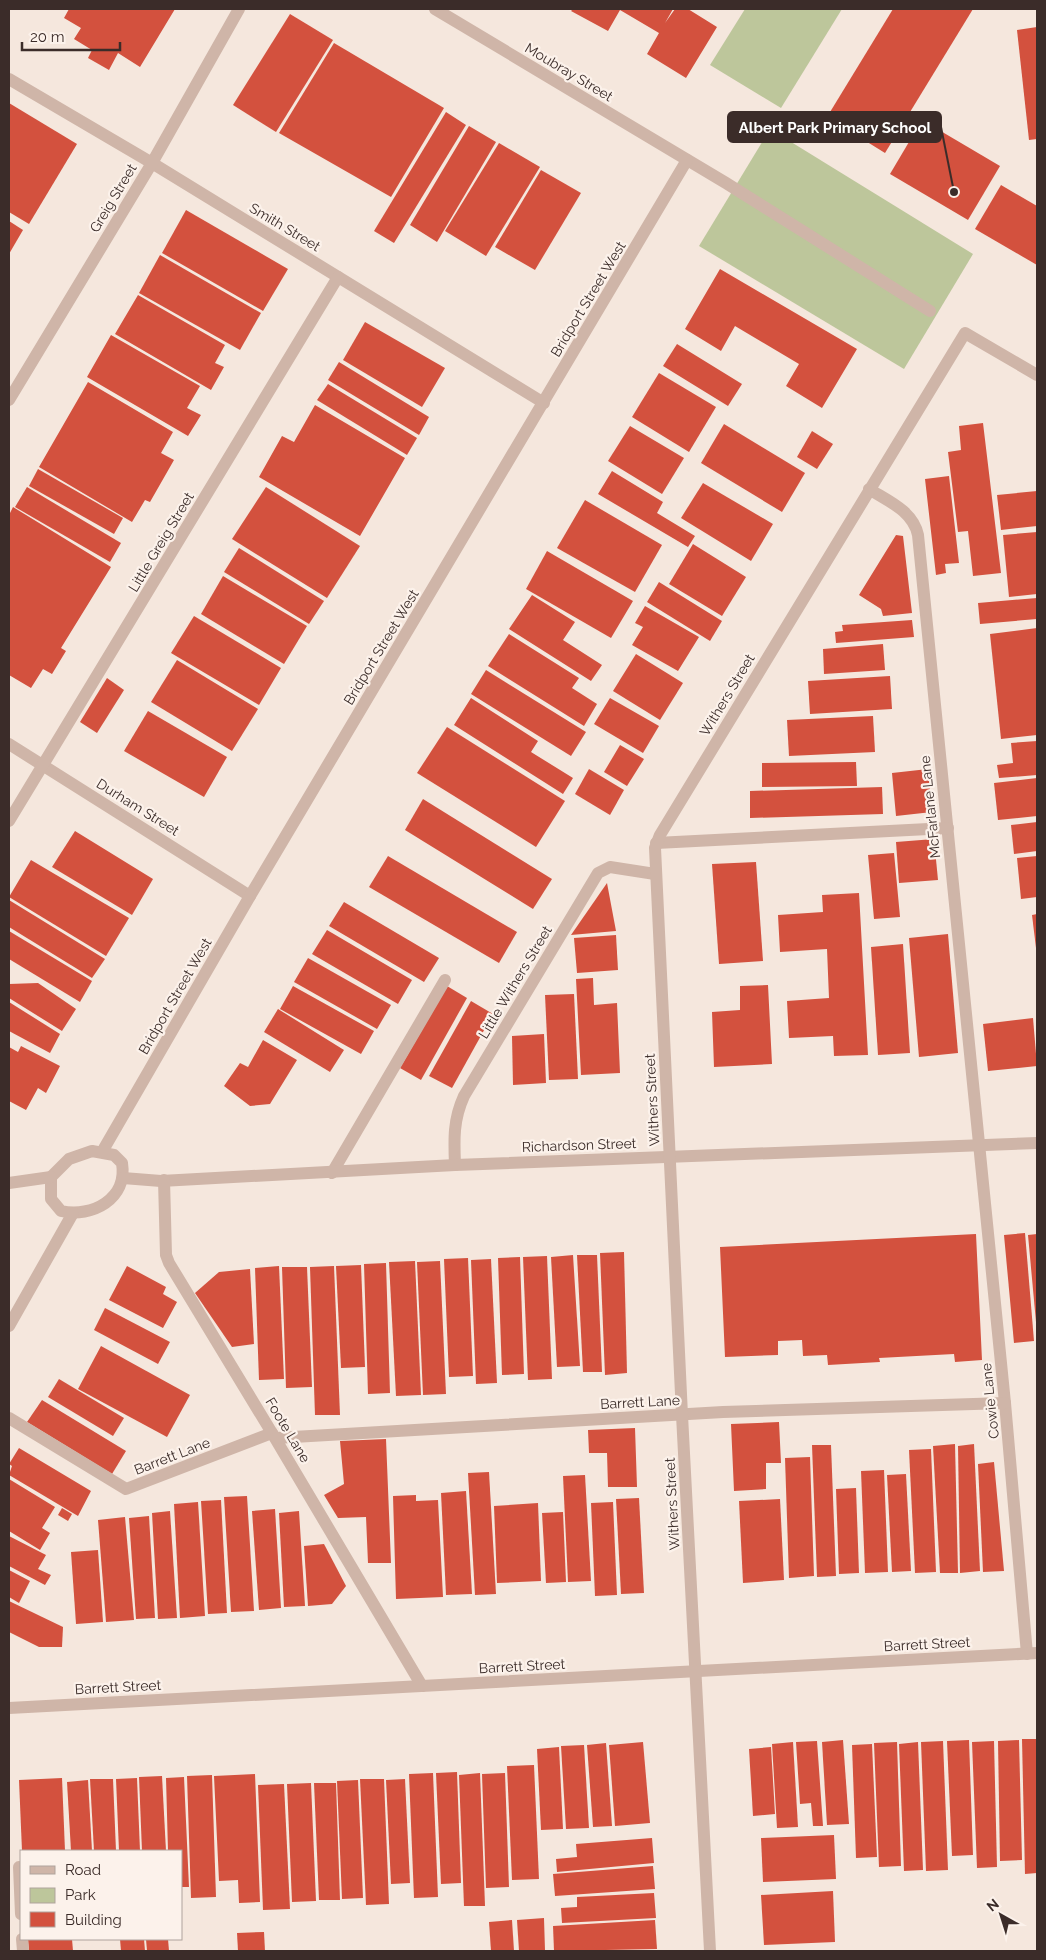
<svg xmlns="http://www.w3.org/2000/svg" width="1046" height="1960" font-family="Raleway,sans-serif">
<rect width="100%" height="100%" fill="#f5e7dd"/>
<g fill="#bdc69b">
<polygon points="745,9 842,9 781,108 710,65"/>
<polygon points="770,129 973,254 904,369 699,246"/>
</g>
<g fill="#d3513e">
<polygon points="69,9 175,9 140,67 118,53 109,70 88,58 92,50 74,39 81,28 64,18"/>
<polygon points="573,9 673,9 665,23 675,9 688,9 717,27 686,78 647,54 659,33 620,10 608,31 571,11"/>
<polygon points="893,9 973,9 885,153 827,117"/>
<polygon points="290,14 333,40 276,132 233,105"/>
<polygon points="1037,27 1037,139 1029,140 1017,30"/>
<polygon points="334,43 444,108 391,197 279,133"/>
<polygon points="9,103 77,144 29,224 9,212"/>
<polygon points="446,112 466,125 394,243 374,231"/>
<polygon points="922,120 1000,166 968,220 890,174"/>
<polygon points="469,126 496,142 437,242 410,225"/>
<polygon points="499,143 540,167 486,256 445,231"/>
<polygon points="541,170 581,193 535,270 495,247"/>
<polygon points="1001,185 1037,206 1037,265 975,229"/>
<polygon points="186,210 288,269 263,311 162,253"/>
<polygon points="9,221 23,230 9,254"/>
<polygon points="160,255 261,313 240,350 139,293"/>
<polygon points="720,269 857,349 822,408 786,386 799,364 735,326 721,351 685,329"/>
<polygon points="138,295 225,345 215,363 224,367 211,390 115,334"/>
<polygon points="365,322 445,368 422,407 343,360"/>
<polygon points="111,335 200,386 187,408 201,415 188,436 87,377"/>
<polygon points="677,344 742,384 728,406 663,366"/>
<polygon points="339,362 429,417 419,435 328,380"/>
<polygon points="659,373 716,407 689,452 632,417"/>
<polygon points="88,382 173,432 161,453 174,460 150,502 145,500 132,522 39,467"/>
<polygon points="328,384 417,438 407,455 317,400"/>
<polygon points="315,405 405,458 360,536 259,477 282,436 294,442"/>
<polygon points="983,423 1001,573 973,576 968,531 958,532 948,452 961,450 959,426"/>
<polygon points="724,424 805,473 782,512 701,463"/>
<polygon points="630,426 684,458 662,494 608,461"/>
<polygon points="812,431 833,444 817,469 797,457"/>
<polygon points="38,469 123,518 114,534 29,486"/>
<polygon points="612,471 663,502 657,513 695,536 688,547 598,494"/>
<polygon points="949,476 959,563 945,564 946,573 936,575 925,479"/>
<polygon points="703,483 773,524 751,561 681,518"/>
<polygon points="27,487 121,543 110,562 15,507"/>
<polygon points="266,487 360,546 327,598 232,539"/>
<polygon points="1037,491 1037,526 1001,530 997,495"/>
<polygon points="585,500 662,545 635,592 557,548"/>
<polygon points="13,507 111,567 61,648 66,651 52,674 43,669 31,688 9,675 9,515"/>
<polygon points="1037,532 1037,594 1009,597 1003,535"/>
<polygon points="896,535 903,536 912,613 883,616 881,609 859,595"/>
<polygon points="693,544 746,577 722,616 669,584"/>
<polygon points="239,548 324,601 309,624 224,572"/>
<polygon points="547,551 633,601 611,638 526,589"/>
<polygon points="223,576 307,626 284,664 201,614"/>
<polygon points="659,582 722,621 710,641 647,602"/>
<polygon points="532,595 575,622 563,640 602,665 591,681 509,629"/>
<polygon points="1037,598 1037,619 980,624 978,603"/>
<polygon points="645,606 699,637 678,671 632,645 643,627 635,623"/>
<polygon points="194,616 281,668 259,705 171,653"/>
<polygon points="912,620 914,637 836,643 835,632 843,631 842,625"/>
<polygon points="1037,628 1037,735 1001,739 990,634"/>
<polygon points="509,634 579,678 572,688 597,704 584,726 488,666"/>
<polygon points="883,644 885,670 824,674 823,649"/>
<polygon points="636,654 683,683 660,720 613,691"/>
<polygon points="177,660 258,709 232,751 151,702"/>
<polygon points="486,670 586,732 571,756 471,694"/>
<polygon points="890,676 892,709 810,714 808,681"/>
<polygon points="107,678 124,690 97,733 80,722"/>
<polygon points="471,698 538,741 531,752 573,778 563,794 454,725"/>
<polygon points="610,698 659,726 643,753 594,724"/>
<polygon points="148,711 227,757 204,797 124,751"/>
<polygon points="873,716 875,752 789,756 787,720"/>
<polygon points="447,727 565,801 536,847 417,773"/>
<polygon points="1037,741 1037,775 999,778 997,765 1013,763 1011,743"/>
<polygon points="620,745 644,759 627,786 604,772"/>
<polygon points="856,762 857,786 762,787 762,763"/>
<polygon points="589,769 624,790 610,815 575,794"/>
<polygon points="928,769 932,812 896,816 892,773"/>
<polygon points="1037,778 1037,816 998,820 994,783"/>
<polygon points="882,787 883,814 750,818 750,791"/>
<polygon points="423,799 552,879 533,909 405,830"/>
<polygon points="1037,822 1037,851 1014,854 1011,825"/>
<polygon points="75,831 153,879 132,915 52,867"/>
<polygon points="934,839 938,880 899,883 896,842"/>
<polygon points="894,853 900,917 874,919 868,855"/>
<polygon points="388,856 517,932 499,963 369,887"/>
<polygon points="1037,856 1037,897 1021,899 1017,858"/>
<polygon points="31,860 129,918 106,956 9,897"/>
<polygon points="756,862 763,961 719,964 712,864"/>
<polygon points="607,883 616,931 571,935"/>
<polygon points="859,893 868,1055 834,1056 833,1036 789,1038 787,1001 829,998 827,949 780,952 778,915 823,912 822,895"/>
<polygon points="9,900 105,959 92,978 9,927"/>
<polygon points="344,902 439,958 424,982 329,926"/>
<polygon points="1037,914 1037,948 1036,948 1032,915"/>
<polygon points="327,930 412,980 398,1004 312,954"/>
<polygon points="9,931 92,981 80,1002 9,959"/>
<polygon points="948,934 958,1053 919,1057 909,938"/>
<polygon points="616,935 618,970 577,973 574,938"/>
<polygon points="903,944 910,1053 878,1055 871,947"/>
<polygon points="308,958 391,1005 377,1029 294,982"/>
<polygon points="593,978 594,1005 617,1003 620,1073 581,1075 576,979"/>
<polygon points="38,983 76,1009 62,1031 9,998 9,984"/>
<polygon points="768,985 772,1064 714,1067 712,1012 740,1010 740,986"/>
<polygon points="293,986 374,1031 361,1054 280,1009"/>
<polygon points="447,986 467,998 421,1080 400,1068"/>
<polygon points="574,994 578,1079 549,1080 545,995"/>
<polygon points="471,1001 493,1014 452,1088 429,1076"/>
<polygon points="9,1002 60,1034 50,1053 9,1031"/>
<polygon points="278,1009 344,1050 330,1072 264,1032"/>
<polygon points="1033,1018 1037,1066 988,1071 983,1024"/>
<polygon points="544,1034 546,1083 513,1085 512,1036"/>
<polygon points="263,1040 297,1060 270,1104 250,1106 224,1086 240,1063 248,1067"/>
<polygon points="21,1046 60,1066 46,1093 38,1088 26,1110 9,1101 9,1047 18,1052"/>
<polygon points="1025,1233 1034,1341 1014,1343 1004,1235"/>
<polygon points="976,1234 982,1360 955,1362 954,1354 879,1358 880,1362 828,1365 827,1355 803,1356 802,1340 778,1341 778,1355 725,1357 720,1247"/>
<polygon points="1037,1234 1037,1322 1036,1322 1028,1235"/>
<polygon points="624,1252 627,1373 605,1375 600,1253"/>
<polygon points="573,1255 580,1366 557,1367 551,1257"/>
<polygon points="577,1255 597,1255 602,1372 583,1372"/>
<polygon points="547,1256 552,1379 528,1380 523,1257"/>
<polygon points="520,1257 524,1374 502,1375 498,1258"/>
<polygon points="468,1258 473,1376 449,1377 444,1259"/>
<polygon points="491,1259 497,1383 476,1384 471,1260"/>
<polygon points="415,1261 421,1395 396,1396 389,1262"/>
<polygon points="440,1261 446,1394 423,1395 417,1262"/>
<polygon points="386,1263 390,1393 368,1394 364,1264"/>
<polygon points="361,1265 365,1367 341,1368 336,1266"/>
<polygon points="127,1266 166,1287 163,1294 177,1302 163,1328 109,1300"/>
<polygon points="279,1266 284,1379 259,1380 255,1268"/>
<polygon points="334,1266 340,1415 315,1415 310,1267"/>
<polygon points="282,1267 307,1267 312,1387 286,1388"/>
<polygon points="250,1269 254,1344 232,1347 195,1293 219,1272"/>
<polygon points="105,1308 170,1342 158,1364 94,1330"/>
<polygon points="101,1346 190,1395 167,1437 78,1389"/>
<polygon points="59,1379 124,1418 113,1436 48,1397"/>
<polygon points="42,1400 126,1451 112,1474 27,1422"/>
<polygon points="779,1422 781,1463 766,1463 766,1489 734,1491 731,1424"/>
<polygon points="635,1428 637,1487 608,1487 607,1453 589,1453 588,1430"/>
<polygon points="386,1439 391,1563 368,1563 366,1517 338,1518 324,1495 344,1484 340,1441"/>
<polygon points="955,1444 958,1573 940,1573 933,1446"/>
<polygon points="974,1444 980,1571 960,1573 958,1446"/>
<polygon points="812,1445 831,1445 836,1576 817,1577"/>
<polygon points="19,1448 91,1491 78,1516 9,1475 12,1466 9,1464"/>
<polygon points="931,1449 936,1572 915,1573 909,1450"/>
<polygon points="810,1457 814,1576 789,1578 785,1458"/>
<polygon points="994,1462 1004,1571 983,1572 978,1464"/>
<polygon points="884,1470 888,1572 865,1573 861,1471"/>
<polygon points="489,1472 496,1594 475,1595 468,1473"/>
<polygon points="906,1474 911,1571 892,1572 887,1475"/>
<polygon points="585,1475 591,1581 568,1582 563,1476"/>
<polygon points="9,1479 55,1507 42,1528 50,1533 40,1550 9,1531"/>
<polygon points="856,1488 859,1573 839,1574 836,1489"/>
<polygon points="466,1491 472,1594 446,1595 441,1493"/>
<polygon points="416,1495 416,1501 438,1500 443,1597 396,1599 393,1496"/>
<polygon points="247,1496 254,1611 231,1612 224,1497"/>
<polygon points="639,1498 644,1593 621,1594 616,1499"/>
<polygon points="780,1499 784,1580 743,1583 739,1501"/>
<polygon points="221,1500 227,1613 208,1614 201,1501"/>
<polygon points="198,1502 205,1616 180,1618 174,1504"/>
<polygon points="613,1502 617,1595 595,1596 591,1503"/>
<polygon points="538,1503 541,1581 497,1583 494,1506"/>
<polygon points="62,1508 72,1514 68,1521 58,1515"/>
<polygon points="275,1509 281,1608 259,1610 252,1511"/>
<polygon points="170,1511 177,1618 158,1619 152,1513"/>
<polygon points="299,1511 305,1606 284,1607 279,1513"/>
<polygon points="563,1512 566,1582 546,1583 542,1513"/>
<polygon points="149,1516 155,1618 136,1619 129,1518"/>
<polygon points="125,1517 134,1620 106,1622 98,1520"/>
<polygon points="9,1536 46,1555 38,1569 51,1575 45,1585 9,1566"/>
<polygon points="324,1544 346,1586 332,1604 308,1606 304,1546"/>
<polygon points="98,1550 103,1622 76,1624 71,1552"/>
<polygon points="9,1570 30,1581 19,1603 9,1597"/>
<polygon points="9,1601 63,1627 62,1647 39,1647 9,1632"/>
<polygon points="1022,1739 1037,1739 1037,1873 1025,1874"/>
<polygon points="843,1740 849,1824 827,1825 822,1742"/>
<polygon points="969,1740 973,1855 952,1856 947,1741"/>
<polygon points="1019,1740 1022,1860 1000,1861 998,1741"/>
<polygon points="817,1741 823,1826 813,1826 811,1803 800,1804 796,1742"/>
<polygon points="943,1741 948,1870 926,1871 921,1742"/>
<polygon points="994,1741 997,1867 977,1868 972,1742"/>
<polygon points="643,1742 650,1823 615,1826 609,1745"/>
<polygon points="793,1742 798,1827 777,1828 772,1744"/>
<polygon points="897,1742 901,1866 879,1867 874,1743"/>
<polygon points="918,1742 923,1870 904,1871 899,1744"/>
<polygon points="606,1743 612,1826 593,1827 587,1745"/>
<polygon points="872,1744 877,1857 856,1858 852,1745"/>
<polygon points="584,1745 589,1828 566,1829 561,1746"/>
<polygon points="559,1747 563,1829 541,1830 537,1749"/>
<polygon points="771,1747 775,1814 753,1816 749,1749"/>
<polygon points="534,1765 539,1879 512,1880 507,1766"/>
<polygon points="457,1772 461,1883 441,1884 436,1773"/>
<polygon points="433,1773 438,1897 414,1898 409,1774"/>
<polygon points="480,1773 485,1906 464,1906 459,1775"/>
<polygon points="505,1773 509,1887 486,1888 482,1774"/>
<polygon points="255,1774 260,1902 239,1903 238,1880 219,1881 214,1776"/>
<polygon points="212,1775 216,1897 191,1898 187,1776"/>
<polygon points="162,1776 166,1851 142,1851 139,1777"/>
<polygon points="184,1777 189,1887 181,1887 181,1851 168,1851 166,1778"/>
<polygon points="62,1778 65,1851 22,1851 19,1780"/>
<polygon points="137,1778 140,1851 119,1851 116,1779"/>
<polygon points="90,1779 113,1779 116,1851 94,1851"/>
<polygon points="360,1779 384,1779 389,1904 366,1905"/>
<polygon points="405,1779 410,1883 391,1884 386,1780"/>
<polygon points="88,1780 92,1851 71,1851 67,1782"/>
<polygon points="358,1780 363,1898 342,1899 337,1781"/>
<polygon points="311,1783 316,1901 292,1902 287,1784"/>
<polygon points="314,1783 336,1783 340,1900 319,1900"/>
<polygon points="284,1784 290,1909 263,1910 258,1785"/>
<polygon points="834,1835 836,1879 763,1882 761,1838"/>
<polygon points="652,1838 654,1863 557,1872 556,1859 577,1857 576,1844"/>
<polygon points="653,1866 655,1889 555,1896 553,1874"/>
<polygon points="833,1891 835,1942 764,1945 761,1895"/>
<polygon points="654,1893 656,1918 562,1923 561,1908 577,1907 577,1897"/>
<polygon points="544,1918 545,1951 519,1951 517,1920"/>
<polygon points="512,1920 514,1951 491,1951 489,1922"/>
<polygon points="655,1920 657,1949 554,1951 553,1926"/>
<polygon points="264,1932 265,1951 238,1951 237,1933"/>
<polygon points="28,1939 72,1939 73,1951 29,1951"/>
<polygon points="120,1939 144,1939 145,1951 121,1951"/>
<polygon points="146,1939 168,1939 169,1951 147,1951"/>
</g>
<g fill="none" stroke-linecap="round" stroke-linejoin="round">
<g stroke="#cfb5a8" stroke-width="12">
<polyline points="435,9 726,183 930,311"/>
<polyline points="9,79 152,163 544,403"/>
<polyline points="9,400 152,163 239,9"/>
<path d="M869,489c19,12 44,22 49,46l87,868 22,251"/>
<polyline points="9,744 250,896"/>
<polyline points="9,821 338,277"/>
<polyline points="656,843 948,828"/>
<path d="M92,1151l22,4 8,8c6,36 -30,55 -61,48l-10,-12v-22l18,-18z"/>
<polyline points="102,1152 250,896 687,160"/>
<path d="M455,1165c-1,-25 -2,-45 9,-69l134,-223 12,-6 45,7"/>
<polyline points="332,1173 445,980"/>
<polyline points="123,1178 161,1181 455,1165 1037,1143"/>
<polyline points="164,1180 166,1255 169,1263 272,1433 422,1686"/>
<polyline points="9,1183 51,1177"/>
<polyline points="9,1326 73,1213"/>
<polyline points="9,1418 126,1489 272,1433"/>
<polyline points="276,1438 723,1412 1005,1403"/>
<polyline points="9,1708 1037,1653"/>
<polyline points="19,1867 21,1914"/>
<polyline points="22,1939 23,1951"/>
<polyline points="710,1951 682,1415 655,848 660,835 965,333 1037,375"/>
</g>
</g>
<g text-anchor="middle" stroke-width="4.5" stroke-linejoin="round" paint-order="stroke">
<g font-size="14" fill="#3b2c29" stroke="#fcf2eb">
<text transform="translate(569 72) rotate(31)" y="5">Moubray Street</text>
<text transform="translate(113 198) rotate(-59)" y="5">Greig Street</text>
<text transform="translate(285 227) rotate(31)" y="5">Smith Street</text>
<text transform="translate(588 299) rotate(-59)" y="5">Bridport Street West</text>
<text transform="translate(161 542) rotate(-59)" y="5">Little Greig Street</text>
<text transform="translate(381 647) rotate(-59)" y="5">Bridport Street West</text>
<text transform="translate(727 695) rotate(-59)" y="5">Withers Street</text>
<text transform="translate(138 807) rotate(32)" y="5">Durham Street</text>
<text transform="translate(930 807) rotate(-96)" y="5">McFarlane Lane</text>
<text transform="translate(515 982) rotate(-59)" y="5">Little Withers Street</text>
<text transform="translate(175 996) rotate(-60)" y="5">Bridport Street West</text>
<text transform="translate(652 1100) rotate(-93)" y="5">Withers Street</text>
<text transform="translate(579 1145) rotate(-2)" y="5">Richardson Street</text>
<text transform="translate(990 1401) rotate(-96)" y="5">Cowie Lane</text>
<text transform="translate(640 1402) rotate(-3)" y="5">Barrett Lane</text>
<text transform="translate(288 1430) rotate(59)" y="5">Foote Lane</text>
<text transform="translate(172 1456) rotate(-21)" y="5">Barrett Lane</text>
<text transform="translate(672 1504) rotate(-93)" y="5">Withers Street</text>
<text transform="translate(927 1644) rotate(-3)" y="5">Barrett Street</text>
<text transform="translate(522 1666) rotate(-3)" y="5">Barrett Street</text>
<text transform="translate(118 1687) rotate(-3)" y="5">Barrett Street</text>
</g>
</g>
<path fill="none" stroke="#3b2c29" stroke-width="2" d="M954 192L941 127"/>
<circle fill="#3b2c29" stroke="#fcf2eb" stroke-width="2" cx="954" cy="192" r="5"/>
<rect fill="#3b2c29" stroke="#3b2c29" stroke-width="2" x="728" y="112" width="213" height="30" rx="5"/>
<g font-size="15" text-anchor="middle" font-weight="bold" fill="#fff">
<text x="835" y="133">Albert Park Primary School</text>
</g>
<rect width="1046" height="1960" fill="none" stroke="#3b2c29" stroke-width="20"/>
<rect x="20" y="1850" width="162" height="90" fill="#fcf2eb" stroke="#afa39d"/>
<rect x="30" y="1866" width="25" height="8" fill="#cfb5a8" stroke="#afa39d"/>
<text x="65" y="1875" font-size="15" fill="#3b2c29">Road</text>
<rect x="30" y="1888" width="25" height="15" fill="#bdc69b" stroke="#afa39d"/>
<text x="65" y="1900" font-size="15" fill="#3b2c29">Park</text>
<rect x="30" y="1912" width="25" height="15" fill="#d3513e" stroke="#afa39d"/>
<text x="65" y="1925" font-size="15" fill="#3b2c29">Building</text>
<g transform="translate(1001 1915) rotate(321)" stroke="#fcf2eb" stroke-width="4" paint-order="stroke">
<path d="M0-4L9 19L0 12L-9 19Z" fill="#3b2c29"/>
<text y="-8" font-size="14" font-weight="bold" text-anchor="middle" fill="#3b2c29">N</text>
</g>
<path d="M22 42v8h98v-8" fill="none" stroke="#3b2c29" stroke-width="2.5"/>
<text x="30" y="42" font-size="15" fill="#3b2c29" stroke="#fcf2eb" stroke-width="4" paint-order="stroke">20 m</text>
</svg>
